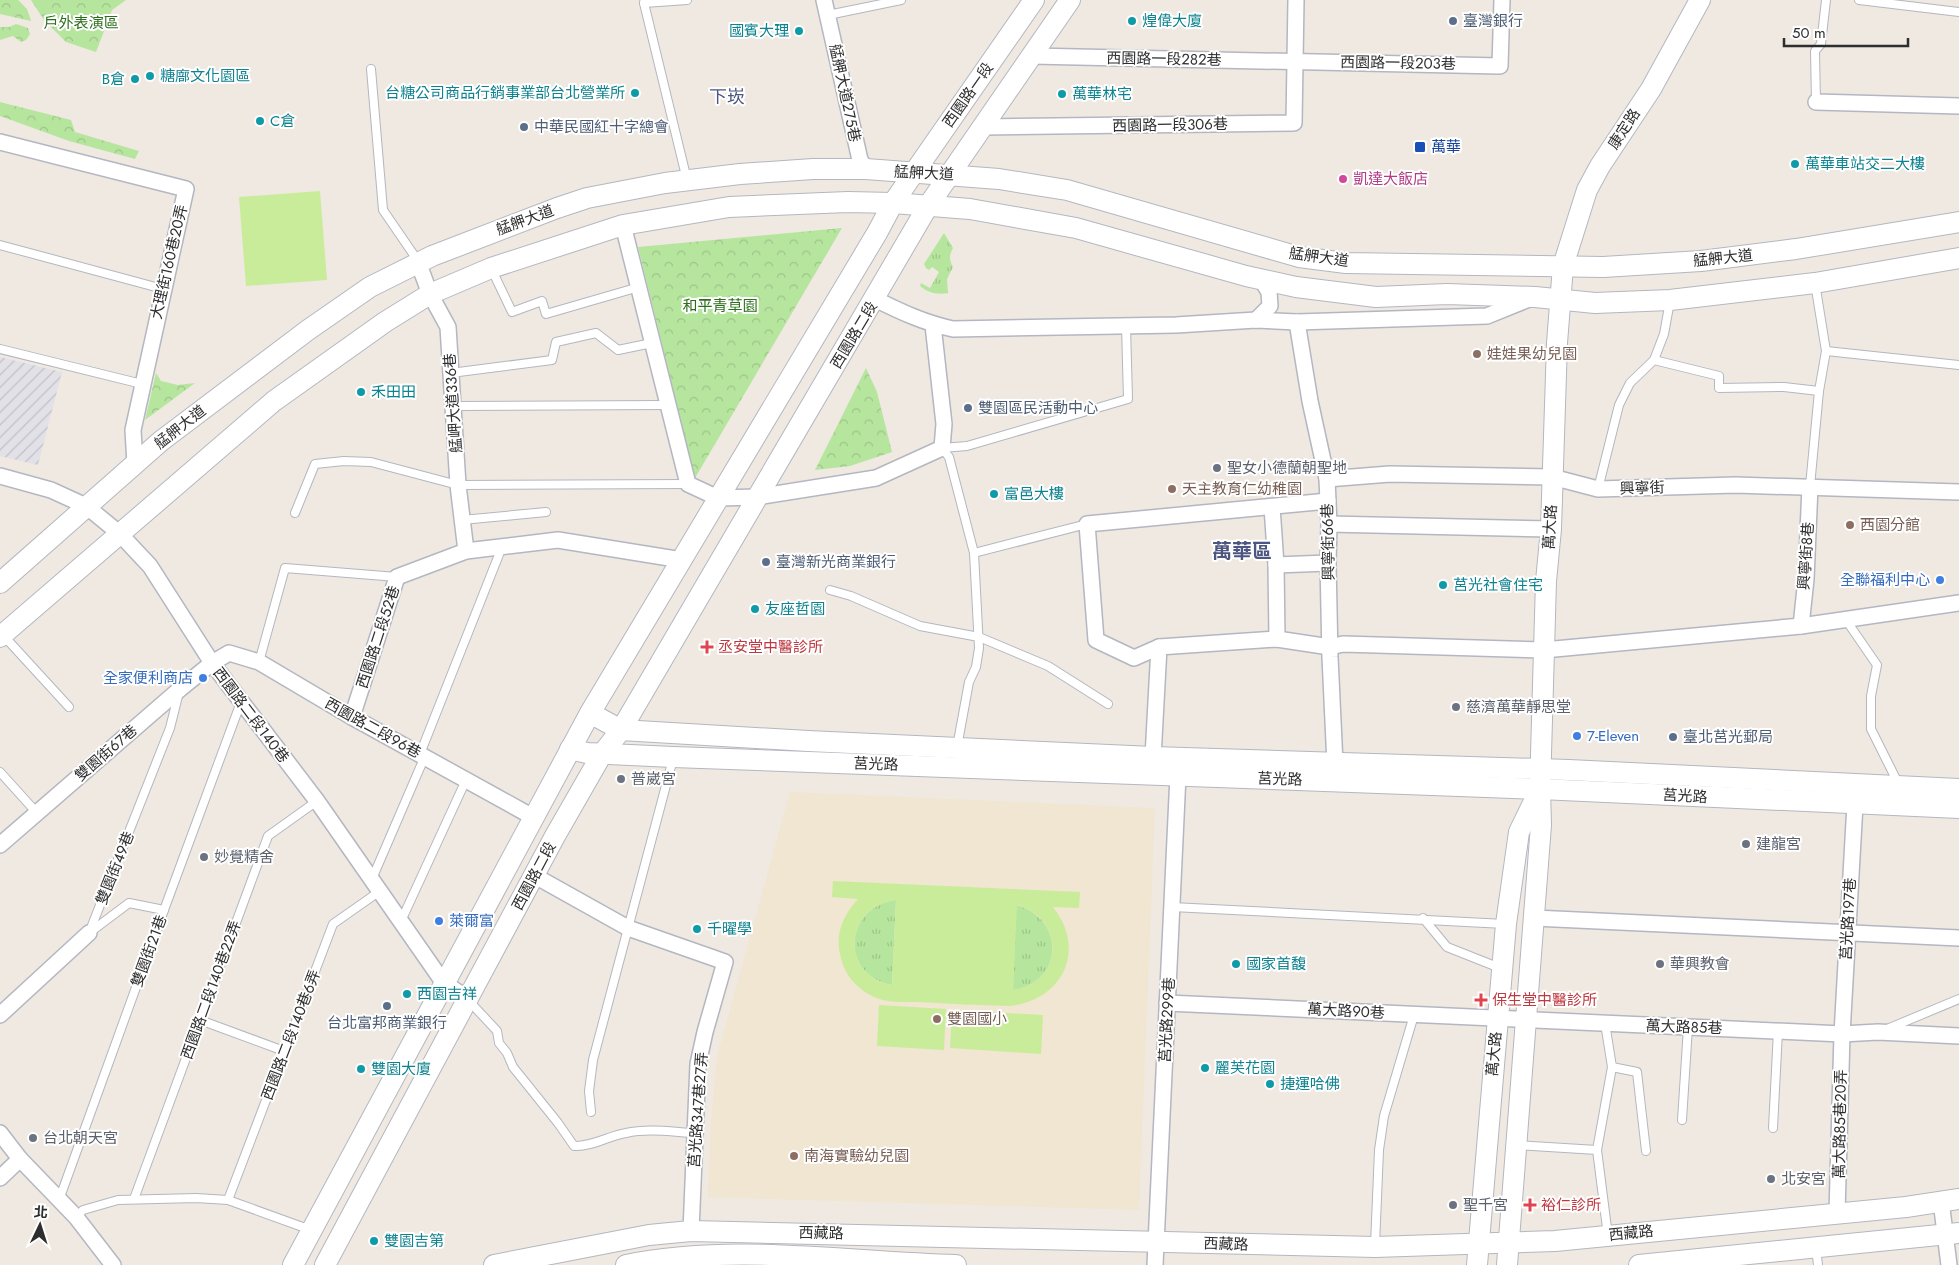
<svg xmlns="http://www.w3.org/2000/svg" width="1959" height="1265" font-family="Jost,'Noto Sans TC',sans-serif">
<defs>
<pattern id="industrial-furrows" width="10" height="10" patternUnits="userSpaceOnUse" patternTransform="scale(1.25)"><rect width="10" height="10" fill="#e3e1e8"/><path d="M-1 1l2-2M0 10L10 0M9 11l2-2" fill="none" stroke="#c3c1c7"/></pattern>
<pattern id="grass-tufts" width="24" height="20" patternUnits="userSpaceOnUse" patternTransform="scale(1.25)"><rect width="24" height="20" fill="#b6e59e"/><path d="M3 7l-1-3M5 7V3M7 7l1-3M15 17l-1-3M17 17v-4M19 17l1-3" fill="none" stroke="#9dc588"/></pattern>
<pattern id="forest-crowns" width="20" height="18" patternUnits="userSpaceOnUse" patternTransform="scale(1.25)"><rect width="20" height="18" fill="#b6e59e"/><path d="M2 6a3 3 0 1 1 6 0M12 15a3 3 0 1 1 6 0" fill="none" stroke="#9dc588"/></pattern>
</defs>
<rect width="100%" height="100%" fill="#efe9e1"/>
<polygon fill="url(#industrial-furrows)" points="0,357 62,372 38,465 0,456"/>
<polygon fill="#f0e6d1" points="790,792 1155,808 1139,1210 708,1197 711,1121 717,1057"/>
<g fill="url(#grass-tufts)">
<path d="M944,233l9,15c-4,7 -4,12 0,19l-6,12 1,14c-10,2 -20,0 -28,-7l1,-3 9,5 9,-16 -7,-5 -3,3 -3,-2 -2,-4z"/>
<path d="M896,900l-4,85c-52,-9 -49,-78 4,-85z"/>
<path d="M1016,905c50,13 48,78 -3,85z"/>
</g>
<g fill="url(#forest-crowns)">
<polygon points="0,0 18,0 27,9 31,21 0,14"/>
<polygon points="31,0 126,0 112,10 96,52 66,42 44,20"/>
<polygon points="16,24 28,28 30,34 26,40 21,42 13,36 0,40 0,27 9,27"/>
<polygon points="0,102 71,120 75,132 139,151 135,159 69,141 0,116"/>
<polygon points="842,228 695,478 638,247"/>
<polygon points="866,368 877,392 892,452 850,466 815,470"/>
<polygon points="156,373 161,381 178,385 195,383 145,420"/>
</g>
<g fill="#c9ec9a" fill-rule="evenodd">
<polygon points="320,191 327,280 246,286 239,197"/>
<path d="M833,881l247,11 -1,16 -26,-1c34,43 10,93 -43,99 -31,-1 -61,-2 -91,-4 -14,0 -30,1 -42,-4 -20,-8 -33,-23 -37,-44 -5,-21 4,-40 18,-55l-26,-2zM896,900l-4,85c-52,-9 -49,-78 4,-85zM1017,905c49,13 47,78 -4,85z"/>
<polygon points="879,1005 946,1009 944,1050 877,1046"/>
<polygon points="952,1010 1043,1015 1041,1054 950,1048"/>
</g>
<g fill="none" stroke-linecap="round" stroke-linejoin="round">
<g stroke="#b4b7c1" stroke-width="10">
<g id="lane">
<polyline points="645,0 644,3 687,180"/>
<polyline points="1859,0 1959,12"/>
<polyline points="644,3 687,0"/>
<polyline points="828,15 901,0"/>
<polyline points="371,69 383,210 418,261"/>
<polyline points="1816,102 1815,51 1821,44 1826,0"/>
<polyline points="0,245 163,289"/>
<polyline points="491,268 512,312 542,301 546,314 639,287"/>
<polyline points="0,349 142,384"/>
<polyline points="1826,351 1959,365"/>
<polyline points="1654,360 1719,376 1719,388 1784,387 1819,391"/>
<polyline points="451,373 552,360 556,342 596,333 618,350 652,343"/>
<polyline points="453,406 667,405"/>
<polyline points="942,448 949,457 974,553 979,648 976,667 969,682 957,747"/>
<polyline points="942,448 967,446 1128,399 1126,326"/>
<polyline points="1810,486 1819,391 1826,351 1815,283"/>
<polyline points="1598,489 1619,405 1630,383 1654,360 1664,334 1670,301"/>
<polyline points="295,513 315,464 344,461 371,462 458,485 688,484"/>
<polyline points="462,520 546,512"/>
<polyline points="974,553 1087,524"/>
<polyline points="830,590 851,596 920,626 979,637 1048,666 1108,704"/>
<polyline points="1846,620 1877,665 1871,696 1871,729 1899,785"/>
<polyline points="3,635 69,707"/>
<polyline points="259,662 285,568 397,577"/>
<polyline points="420,754 502,547"/>
<polyline points="0,772 37,813"/>
<polyline points="372,879 425,756"/>
<polyline points="1172,907 1505,924"/>
<polyline points="1423,918 1447,947 1500,968"/>
<polyline points="401,921 466,780"/>
<polyline points="89,933 170,728 179,692"/>
<polyline points="89,933 129,903 164,910"/>
<path d="M469,1001l28,30 2,12 8,10 6,14 45,56 16,23c18,1 34,-10 52,-13 22,-5 47,-1 69,0"/>
<polyline points="200,1020 284,1051"/>
<polyline points="1605,1023 1612,1067 1597,1150 1608,1236"/>
<polyline points="1887,1029 1959,999"/>
<polyline points="1612,1067 1637,1072 1646,1151"/>
<polyline points="591,1112 589,1091 593,1060 673,759"/>
<polyline points="1682,1120 1688,1027"/>
<polyline points="1773,1128 1778,1031"/>
<polyline points="1517,1145 1597,1150"/>
<polyline points="134,1199 268,836 317,801"/>
<polyline points="59,1200 164,910 241,702"/>
<polyline points="228,1200 333,924 380,891"/>
<polyline points="76,1217 83,1210 118,1200 196,1198 228,1200 311,1230"/>
<polyline points="1375,1245 1379,1150 1384,1116 1414,1015"/>
<polyline points="1816,1248 1818,1265"/>
</g>
</g>
<g stroke="#b4b7c1" stroke-width="18">
<g id="street">
<polyline points="824,0 860,160 866,169"/>
<polyline points="1032,56 1500,66 1502,0"/>
<polyline points="1816,102 1959,106"/>
<polyline points="983,127 1294,123 1296,0"/>
<polyline points="0,142 186,189 133,430 135,464"/>
<polyline points="623,225 688,484 718,498 757,497 876,478 942,448 944,424 933,325"/>
<polyline points="418,262 430,294 448,327 458,485 466,551"/>
<path d="M875,299c26,13 50,24 78,30l223,-4 80,-5 41,2 190,-6 42,-17"/>
<polyline points="1256,320 1270,306 1269,292 1261,279"/>
<polyline points="1297,322 1310,401 1327,479 1329,524 1328,563 1330,657 1335,764"/>
<polyline points="0,476 51,490 86,506 119,533 150,566 212,663 317,801 443,982 468,999"/>
<polyline points="1327,479 1390,474 1552,477 1598,489 1736,485 1959,492"/>
<polyline points="1272,507 1276,565 1277,639"/>
<polyline points="1329,524 1551,529"/>
<polyline points="1276,565 1328,563"/>
<polyline points="1801,626 1806,579 1810,486"/>
<polyline points="1159,647 1134,658 1096,640 1087,524 1328,501"/>
<polyline points="352,717 397,577 466,551 558,540 682,560"/>
<polyline points="1153,757 1159,647 1277,639 1330,647 1343,644 1544,650 1801,626 1959,603"/>
<polyline points="0,845 180,689 212,663 229,653 259,662 352,717 533,817"/>
<polyline points="535,876 628,928 725,962 705,1032 698,1064 691,1231"/>
<polyline points="1534,918 1959,938"/>
<polyline points="1167,1003 1842,1034 1878,1032 1959,1036"/>
<polyline points="0,1015 89,933"/>
<polyline points="0,1133 20,1159 76,1217 113,1265"/>
<polyline points="0,1178 20,1159"/>
<polyline points="1941,1201 1949,1265"/>
<polyline points="1837,1213 1842,1034 1855,804"/>
<polyline points="1155,1265 1178,775"/>
</g>
</g>
<g stroke="#b4b7c1" stroke-width="22">
<g id="secondary">
<polyline points="0,583 161,441 308,330 370,287 432,256 557,208 587,198 665,183 740,174 813,169 866,169 999,179 1067,190 1299,257 1346,263 1603,267 1701,261 1796,249 1959,222"/>
<polyline points="0,637 274,401 385,322 430,294 491,268 623,225 729,207 848,202 893,203 970,209 1076,228 1246,276 1296,287 1376,297 1447,294 1535,297 1595,303 1670,300 1815,283 1959,258"/>
<polyline points="590,713 621,730 808,741 1153,757 1569,770 1959,789"/>
<polyline points="570,749 587,753 673,757 1540,789 1959,808"/>
<polyline points="293,1265 590,713 877,233 893,203 1034,0"/>
<polyline points="325,1265 555,836 602,754 621,730 928,206 1070,0"/>
<polyline points="494,1265 649,1235 691,1231 1375,1247 1555,1241 1906,1207 1959,1199"/>
<path d="M626,1265c108,-22 220,-3 330,0"/>
<polyline points="1477,1265 1506,924 1519,832 1539,791"/>
<polyline points="1507,1265 1541,825 1540,789 1546,581 1551,529 1557,343 1563,266 1587,190 1600,166 1651,89 1700,0"/>
<polyline points="1639,1265 1959,1233"/>
</g>
</g>
<use href="#lane" stroke="#fff" stroke-width="8"/>
<use href="#street" stroke="#fff" stroke-width="15"/>
<use href="#secondary" stroke="#fff" stroke-width="20"/>
</g>
<g fill="#0f9aa8" stroke="#fff" stroke-width="2">
<circle cx="1132" cy="21" r="5"/>
<circle cx="799" cy="31" r="5"/>
<circle cx="150" cy="76" r="5"/>
<circle cx="135" cy="79" r="5"/>
<circle cx="635" cy="93" r="5"/>
<circle cx="1062" cy="94" r="5"/>
<circle cx="260" cy="121" r="5"/>
<circle cx="1795" cy="164" r="5"/>
<circle cx="361" cy="392" r="5"/>
<circle cx="994" cy="494" r="5"/>
<circle cx="1443" cy="585" r="5"/>
<circle cx="755" cy="609" r="5"/>
<circle cx="697" cy="929" r="5"/>
<circle cx="1236" cy="964" r="5"/>
<circle cx="407" cy="994" r="5"/>
<circle cx="1205" cy="1068" r="5"/>
<circle cx="361" cy="1069" r="5"/>
<circle cx="1270" cy="1084" r="5"/>
<circle cx="374" cy="1241" r="5"/>
</g>
<g fill="#5c6f8a" stroke="#fff" stroke-width="2">
<circle cx="1453" cy="21" r="5"/>
<circle cx="524" cy="127" r="5"/>
<circle cx="968" cy="408" r="5"/>
<circle cx="766" cy="562" r="5"/>
<circle cx="1673" cy="737" r="5"/>
<circle cx="387" cy="1006" r="5"/>
</g>
<rect fill="#1a4fb4" stroke="#fff" stroke-width="2" x="1414" y="141" width="12" height="12" rx="2.5"/>
<circle fill="#d1479c" stroke="#fff" stroke-width="2" cx="1343" cy="179" r="5"/>
<g fill="#8d6e63" stroke="#fff" stroke-width="2">
<circle cx="1477" cy="354" r="5"/>
<circle cx="1172" cy="489" r="5"/>
<circle cx="1850" cy="525" r="5"/>
<circle cx="937" cy="1019" r="5"/>
<circle cx="794" cy="1156" r="5"/>
</g>
<g fill="#6b7280" stroke="#fff" stroke-width="2">
<circle cx="1217" cy="468" r="5"/>
<circle cx="1456" cy="707" r="5"/>
<circle cx="621" cy="779" r="5"/>
<circle cx="1746" cy="844" r="5"/>
<circle cx="204" cy="857" r="5"/>
<circle cx="1660" cy="964" r="5"/>
<circle cx="33" cy="1138" r="5"/>
<circle cx="1771" cy="1179" r="5"/>
<circle cx="1453" cy="1205" r="5"/>
</g>
<g fill="#3f7fe0" stroke="#fff" stroke-width="2">
<circle cx="1940" cy="580" r="5"/>
<circle cx="203" cy="678" r="5"/>
<circle cx="1577" cy="736" r="5"/>
<circle cx="439" cy="921" r="5"/>
</g>
<g fill="#e0444e" stroke="#fff" stroke-width="2">
<path d="M704.5 639.5h5v5h5v5h-5v5h-5v-5h-5v-5h5z"/>
<path d="M1478.5 992.5h5v5h5v5h-5v5h-5v-5h-5v-5h5z"/>
<path d="M1527.5 1197.5h5v5h5v5h-5v5h-5v-5h-5v-5h5z"/>
</g>
<g text-anchor="middle" stroke-width="4" stroke-linejoin="round" paint-order="stroke">
<g font-size="15" fill="#0d838f" stroke="#fff" text-anchor="start">
<text x="1142" y="26">煌偉大廈</text>
<text x="789" y="36" text-anchor="end">國賓大理</text>
<text x="160" y="81">糖廍文化園區</text>
<text x="125" y="84" text-anchor="end">B倉</text>
<text x="625" y="98" text-anchor="end">台糖公司商品行銷事業部台北營業所</text>
<text x="1072" y="99">萬華林宅</text>
<text x="270" y="126">C倉</text>
<text x="1805" y="169">萬華車站交二大樓</text>
<text x="371" y="397">禾田田</text>
<text x="1004" y="499">富邑大樓</text>
<text x="1453" y="590">莒光社會住宅</text>
<text x="765" y="614">友座哲園</text>
<text x="707" y="934">千曜學</text>
<text x="1246" y="969">國家首馥</text>
<text x="417" y="999">西園吉祥</text>
<text x="1215" y="1073">麗芙花園</text>
<text x="371" y="1074">雙園大廈</text>
<text x="1280" y="1089">捷運哈佛</text>
<text x="384" y="1246">雙園吉第</text>
</g>
<g font-size="15" fill="#4e5e75" stroke="#fff" text-anchor="start">
<text x="1463" y="26">臺灣銀行</text>
<text x="534" y="132">中華民國紅十字總會</text>
<text x="978" y="413">雙園區民活動中心</text>
<text x="776" y="567">臺灣新光商業銀行</text>
<text x="1683" y="742">臺北莒光郵局</text>
<text x="387" y="1028" text-anchor="middle">台北富邦商業銀行</text>
</g>
<g font-size="15" fill="#2c6e1b" stroke="#fff">
<text x="81" y="28">戶外表演區</text>
<text x="720" y="311">和平青草園</text>
</g>
<g font-size="15" fill="#2e2e2e" stroke="#fff">
<text transform="translate(1164 59) rotate(1)" y="5">西園路一段282巷</text>
<text transform="translate(1398 63) rotate(1)" y="5">西園路一段203巷</text>
<text transform="translate(845 93) rotate(78)" y="5">艋舺大道275巷</text>
<text transform="translate(968 95) rotate(-55)" y="5">西園路一段</text>
<text transform="translate(1170 125) rotate(-1)" y="5">西園路一段306巷</text>
<text transform="translate(1624 129) rotate(-57)" y="5">康定路</text>
<text transform="translate(924 173) rotate(3)" y="5">艋舺大道</text>
<text transform="translate(525 220) rotate(-20)" y="5">艋舺大道</text>
<text transform="translate(1319 257) rotate(8)" y="5">艋舺大道</text>
<text transform="translate(1723 258) rotate(-6)" y="5">艋舺大道</text>
<text transform="translate(169 262) rotate(-77)" y="5">大理街160巷20弄</text>
<text transform="translate(854 335) rotate(-59)" y="5">西園路二段</text>
<text transform="translate(453 403) rotate(-94)" y="5">艋岬大道336巷</text>
<text transform="translate(180 427) rotate(-38)" y="5">艋舺大道</text>
<text transform="translate(1642 488) rotate(-2)" y="5">興寧街</text>
<text transform="translate(1550 527) rotate(-87)" y="5">萬大路</text>
<text transform="translate(1328 542) rotate(-91)" y="5">興寧街66巷</text>
<text transform="translate(1806 556) rotate(-86)" y="5">興寧街8巷</text>
<text transform="translate(378 637) rotate(-72)" y="5">西園路二段52巷</text>
<text transform="translate(251 715) rotate(53)" y="5">西園路二段140巷</text>
<text transform="translate(373 728) rotate(29)" y="5">西園路二段96巷</text>
<text transform="translate(106 753) rotate(-41)" y="5">雙園街67巷</text>
<text transform="translate(876 764) rotate(2)" y="5">莒光路</text>
<text transform="translate(1280 779) rotate(2)" y="5">莒光路</text>
<text transform="translate(1685 796) rotate(3)" y="5">莒光路</text>
<text transform="translate(115 868) rotate(-68)" y="5">雙園街49巷</text>
<text transform="translate(534 876) rotate(-62)" y="5">西園路二段</text>
<text transform="translate(1848 919) rotate(-87)" y="5">莒光路197巷</text>
<text transform="translate(149 951) rotate(-70)" y="5">雙園街21巷</text>
<text transform="translate(211 990) rotate(-70)" y="5">西園路二段140巷22弄</text>
<text transform="translate(1346 1011) rotate(3)" y="5">萬大路90巷</text>
<text transform="translate(1167 1020) rotate(-87)" y="5">莒光路299巷</text>
<text transform="translate(1684 1027) rotate(2)" y="5">萬大路85巷</text>
<text transform="translate(291 1035) rotate(-69)" y="5">西園路二段140巷6弄</text>
<text transform="translate(1494 1054) rotate(-85)" y="5">萬大路</text>
<text transform="translate(698 1110) rotate(-86)" y="5">莒光路347巷27弄</text>
<text transform="translate(1840 1124) rotate(-89)" y="5">萬大路85巷20弄</text>
<text transform="translate(821 1233) rotate(1)" y="5">西藏路</text>
<text transform="translate(1631 1233) rotate(-6)" y="5">西藏路</text>
<text transform="translate(1226 1244) rotate(2)" y="5">西藏路</text>
</g>
<g font-size="15" fill="#164399" stroke="#fff" text-anchor="start">
<text x="1431" y="152">萬華</text>
</g>
<g font-size="15" fill="#b23c85" stroke="#fff" text-anchor="start">
<text x="1353" y="184">凱達大飯店</text>
</g>
<g font-size="15" fill="#785e54" stroke="#fff" text-anchor="start">
<text x="1487" y="359">娃娃果幼兒園</text>
<text x="1182" y="494">天主教育仁幼稚園</text>
<text x="1860" y="530">西園分館</text>
<text x="947" y="1024">雙園國小</text>
<text x="804" y="1161">南海實驗幼兒園</text>
</g>
<g font-size="15" fill="#5b616d" stroke="#fff" text-anchor="start">
<text x="1227" y="473">聖女小德蘭朝聖地</text>
<text x="1466" y="712">慈濟萬華靜思堂</text>
<text x="631" y="784">普崴宮</text>
<text x="1756" y="849">建龍宮</text>
<text x="214" y="862">妙覺精舍</text>
<text x="1670" y="969">華興教會</text>
<text x="43" y="1143">台北朝天宮</text>
<text x="1781" y="1184">北安宮</text>
<text x="1463" y="1210">聖千宮</text>
</g>
<g font-size="15" fill="#366cbe" stroke="#fff" text-anchor="end">
<text x="1930" y="585">全聯福利中心</text>
<text x="193" y="683">全家便利商店</text>
<text x="1587" y="741" text-anchor="start">7-Eleven</text>
<text x="449" y="926" text-anchor="start">萊爾富</text>
</g>
<g font-size="15" fill="#be3a42" stroke="#fff" text-anchor="start">
<text x="718" y="652">丞安堂中醫診所</text>
<text x="1492" y="1005">保生堂中醫診所</text>
<text x="1541" y="1210">裕仁診所</text>
</g>
<g font-size="18" fill="#4d5680" stroke="#fff">
<text x="727" y="103">下崁</text>
</g>
<g font-size="20" font-weight="bold" fill="#4d5680" stroke="#fff">
<text x="1242" y="558">萬華區</text>
</g>
</g>
<g transform="translate(40 1225) rotate(4)" stroke="#ffffff" stroke-width="4" paint-order="stroke">
<path d="M0-4L9 19L0 12L-9 19Z" fill="#2e2e2e"/>
<text y="-8" font-size="14" font-weight="bold" text-anchor="middle" fill="#2e2e2e">北</text>
</g>
<path d="M1784 38v8h124v-8" fill="none" stroke="#2e2e2e" stroke-width="2.5"/>
<text x="1792" y="38" font-size="15" fill="#2e2e2e" stroke="#ffffff" stroke-width="4" paint-order="stroke">50 m</text>
</svg>
